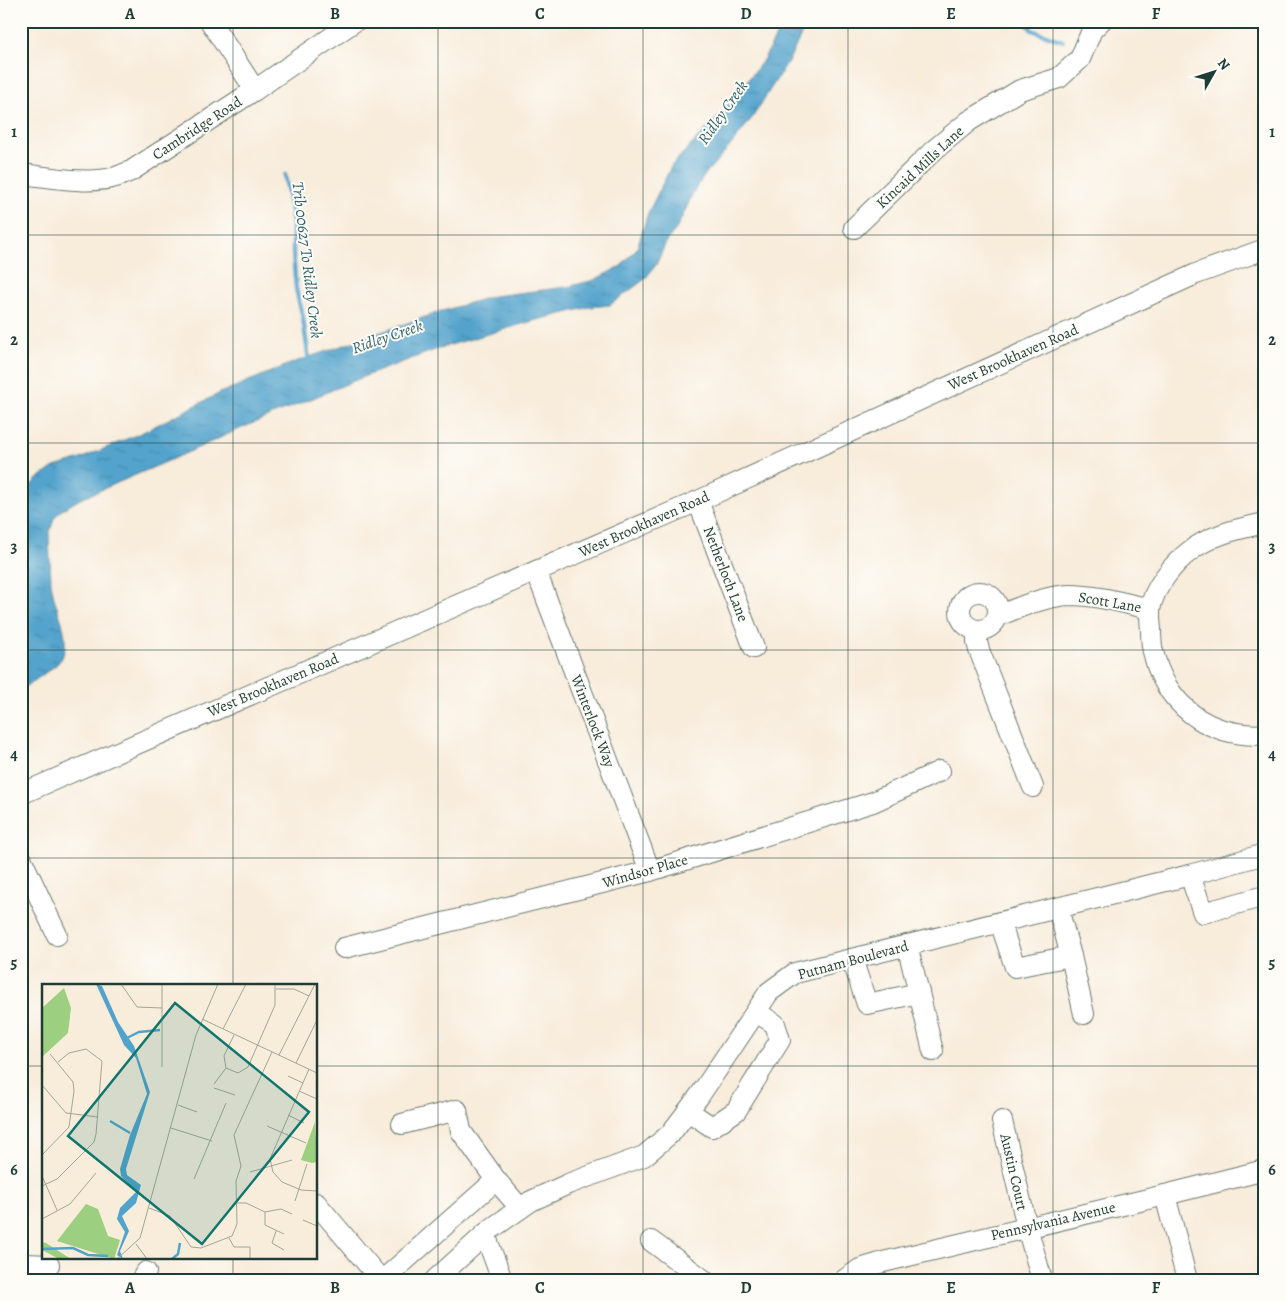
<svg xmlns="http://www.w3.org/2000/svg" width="1286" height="1301" font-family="Alegreya,serif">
<defs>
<pattern id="water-ripples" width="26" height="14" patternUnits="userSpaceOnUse" patternTransform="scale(1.25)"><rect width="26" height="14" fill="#52a3cc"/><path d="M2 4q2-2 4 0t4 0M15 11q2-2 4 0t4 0" fill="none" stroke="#4386a6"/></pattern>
</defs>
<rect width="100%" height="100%" fill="#fdfcf7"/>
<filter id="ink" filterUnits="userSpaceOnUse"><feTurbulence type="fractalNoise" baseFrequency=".02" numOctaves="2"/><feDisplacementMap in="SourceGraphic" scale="10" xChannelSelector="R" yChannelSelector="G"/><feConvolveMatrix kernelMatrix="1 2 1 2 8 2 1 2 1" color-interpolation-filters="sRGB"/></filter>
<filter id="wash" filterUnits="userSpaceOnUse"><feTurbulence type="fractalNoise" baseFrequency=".0096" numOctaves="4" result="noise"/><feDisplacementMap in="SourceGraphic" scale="20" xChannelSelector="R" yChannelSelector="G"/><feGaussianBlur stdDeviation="1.12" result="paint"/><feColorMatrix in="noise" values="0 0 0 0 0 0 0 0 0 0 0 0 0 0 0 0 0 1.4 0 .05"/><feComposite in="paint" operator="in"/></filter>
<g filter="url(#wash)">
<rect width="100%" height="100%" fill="#f8ecdb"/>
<polygon fill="url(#water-ripples)" stroke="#387080" points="782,21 808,21 789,60 752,118 731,145 707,172 694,191 677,228 667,240 656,265 645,279 610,305 590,307 533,321 440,348 368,375 244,427 189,452 80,499 62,510 54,518 49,536 51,582 54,598 62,622 65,636 65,648 62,658 56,665 30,684 21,688 21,500 25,491 37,479 54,467 78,460 143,432 222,392 295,362 439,312 493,296 567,287 594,280 621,266 637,248 648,213 672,165 720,115 762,62 780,29"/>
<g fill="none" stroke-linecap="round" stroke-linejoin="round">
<g stroke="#52a3cc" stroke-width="4.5">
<polyline points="1025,21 1032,30 1063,41"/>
<polyline points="285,175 293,222 293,253 296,289 303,318 309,361"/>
</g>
</g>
</g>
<g filter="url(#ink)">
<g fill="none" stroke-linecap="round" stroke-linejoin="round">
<g stroke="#6b7a6e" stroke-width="22">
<g id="minor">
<polyline points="210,21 255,90"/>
<path d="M21,174c29,3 67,11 95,3 5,-2 10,-4 15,-6l124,-81 100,-69"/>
<polyline points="854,228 934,150 969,121 1020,90 1059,78 1080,59 1092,30 1101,21"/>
<polyline points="698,501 754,648"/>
<path d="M1265,523c-27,6 -53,11 -75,28 -16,12 -37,37 -40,59 0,6 0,13 1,19 0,9 0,18 3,26 8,35 35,65 69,75 15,4 27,6 42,4"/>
<polyline points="536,571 650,871"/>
<circle cx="979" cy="611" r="19"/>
<path d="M998,616c21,-9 48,-20 71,-21 28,0 55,8 81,14"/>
<polyline points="977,630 977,642 979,650 1033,787"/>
<polyline points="21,794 698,501 1196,274 1265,249"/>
<polyline points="21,858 57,935"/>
<polyline points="1190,875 1203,913 1265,896"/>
<polyline points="1000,922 1015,967 1071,956 1058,908"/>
<polyline points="344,948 650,871 873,802 940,771"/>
<polyline points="1071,956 1084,1014"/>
<polyline points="852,959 867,1004 919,993 907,945"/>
<polyline points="919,993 933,1051"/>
<polyline points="688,1111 712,1127 736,1111 780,1040 775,1024 756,1012"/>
<polyline points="1002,1121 1027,1227 1042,1280"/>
<polyline points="402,1124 457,1110 461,1131 496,1180"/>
<polyline points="1165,1195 1187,1280"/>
<polyline points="316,1203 381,1280"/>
<polyline points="485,1234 502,1280"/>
<polyline points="651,1241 704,1280"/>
<polyline points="21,1265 26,1264 49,1265"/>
<polyline points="141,1280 146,1272"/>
<polyline points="383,1280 496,1180 520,1208"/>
<polyline points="435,1280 491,1229 531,1201 568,1184 644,1156 671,1133 700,1095 769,992 795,973 1190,875 1265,854"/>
<polyline points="844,1280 860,1269 883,1262 1165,1195 1265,1170"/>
</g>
</g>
<use href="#minor" stroke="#fff" stroke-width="20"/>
</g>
</g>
<path fill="none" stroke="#1f3d34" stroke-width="1" stroke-opacity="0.55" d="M233,21v964M438,21v1259M643,21v1259M848,21v1259M1053,21v1259M21,235h1244M21,443h1244M21,650h1244M21,858h1244M21,1066h23M316,1066h949M233,1257v23"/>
<g text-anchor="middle" stroke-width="4" stroke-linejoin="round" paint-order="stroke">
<g font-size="15" fill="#1f3d34" stroke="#fdfcf7">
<text transform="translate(197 128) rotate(-33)" y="5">Cambridge Road</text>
<text transform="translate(920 167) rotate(-43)" y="5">Kincaid Mills Lane</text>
<text transform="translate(1013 357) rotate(-24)" y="5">West Brookhaven Road</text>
<text transform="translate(644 524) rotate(-24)" y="5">West Brookhaven Road</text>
<text transform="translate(726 574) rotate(69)" y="5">Netherloch Lane</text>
<text transform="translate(1110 602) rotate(10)" y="5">Scott Lane</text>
<text transform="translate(273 685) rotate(-23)" y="5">West Brookhaven Road</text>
<text transform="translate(593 721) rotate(69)" y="5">Winterlock Way</text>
<text transform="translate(645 871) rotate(-16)" y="5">Windsor Place</text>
<text transform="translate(853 960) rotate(-15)" y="5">Putnam Boulevard</text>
<text transform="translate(1014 1172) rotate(77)" y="5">Austin Court</text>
<text transform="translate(1053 1221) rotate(-13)" y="5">Pennsylvania Avenue</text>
</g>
<g font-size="16" font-style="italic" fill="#316169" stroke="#fdfcf7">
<text transform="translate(722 112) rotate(-55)" y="6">Ridley Creek</text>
<text transform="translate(308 260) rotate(83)" y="6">Trib 00627 To Ridley Creek</text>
<text transform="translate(387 336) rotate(-19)" y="6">Ridley Creek</text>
</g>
</g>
<g transform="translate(42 984)">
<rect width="275" height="275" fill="#f8ecdb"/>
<path d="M0,258l4,1 25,16h-12l-17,-9z" fill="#9ccf7f"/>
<path d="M44,220l12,5 10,27 12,4 -6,19 -57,-18z" fill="#9ccf7f"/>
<path d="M22,4l7,20 -3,25 -26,24v-49zM273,138l2,40 -5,1 -11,-3z" fill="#9ccf7f"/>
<path d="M54,0l6,2 16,36 16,24 16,46 -24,77 1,6 14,10 -5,18 -14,13 7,15 -9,20 3,8 -6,-4 8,-23 -8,-13 3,-11 16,-16 -15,-16 -1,-7 10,-34 17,-41 -11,-36 -12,-13z" fill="#52a3cc"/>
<path fill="none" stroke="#52a3cc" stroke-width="2.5" d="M85,54l12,-6 21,-2M68,137l20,12M0,265l31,-1 15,7 20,1M130,275l6,-5 2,-11"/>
<path fill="none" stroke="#a1a698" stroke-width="1" d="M79,0l16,23 25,1M120,0v83M234,5h18l15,7M160,35l115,54M181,45l23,-45M237,71l36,-71M254,79l21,-43M184,84l12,5 10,-6 27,-62v-21M184,84l-2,-12 10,-21M267,85l-39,90 3,13 9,10 19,8 16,1M246,92l15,7M172,100l12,-16M0,101l24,28 32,4M172,104l21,7M257,107l18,8M136,121l19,7M246,131l16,8M225,142l39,17M129,144l41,13M0,171l27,-28 5,-36 -1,-9 -23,-28M208,188l42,-12M0,192l15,34M152,195l32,-76M0,202l15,-7 37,-37 2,-8 6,-73 -16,-12 -17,4 -11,9M253,217l12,-37M194,219h10l19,9 16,-3 11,5M107,224l21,8 21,31 10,1 31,-12 5,-12 -1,-43 5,-15 -7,-31 38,-83M223,228v13l19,9M0,235l28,-15 26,-31M261,236l14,6M234,247l-4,12 12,7M187,254l5,9h16v12M94,260l11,15M75,275l23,-21 56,-203 22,-51"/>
<path fill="#0f766e" fill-opacity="0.15" stroke="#0f766e" stroke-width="2.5" d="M133,19l134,109 -107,132 -134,-108z"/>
<rect width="275" height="275" fill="none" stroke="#1f3d34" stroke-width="2.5"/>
</g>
<rect width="1286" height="1301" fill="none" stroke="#fdfcf7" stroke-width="55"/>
<g transform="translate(1214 72) rotate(51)" stroke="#fdfcf7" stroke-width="4" paint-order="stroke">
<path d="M0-4L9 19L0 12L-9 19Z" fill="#1f3d34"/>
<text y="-8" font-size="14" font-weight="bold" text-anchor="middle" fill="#1f3d34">N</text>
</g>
<rect x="28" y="28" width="1230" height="1246" fill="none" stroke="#1f3d34" stroke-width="2"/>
<g font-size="16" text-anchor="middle" font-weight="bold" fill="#1f3d34">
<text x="130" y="19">A</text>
<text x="335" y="19">B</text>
<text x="540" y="19">C</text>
<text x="746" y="19">D</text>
<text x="951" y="19">E</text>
<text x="1156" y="19">F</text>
<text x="14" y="137">1</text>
<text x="1272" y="137">1</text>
<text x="14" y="345">2</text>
<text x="1272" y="345">2</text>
<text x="14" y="552">3</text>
<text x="1272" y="552">3</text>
<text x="14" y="760">4</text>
<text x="1272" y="760">4</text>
<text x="14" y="968">5</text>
<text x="1272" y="968">5</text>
<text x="14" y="1175">6</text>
<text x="1272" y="1175">6</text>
<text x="130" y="1293">A</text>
<text x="335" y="1293">B</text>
<text x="540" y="1293">C</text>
<text x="746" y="1293">D</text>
<text x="951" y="1293">E</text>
<text x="1156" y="1293">F</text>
</g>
</svg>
